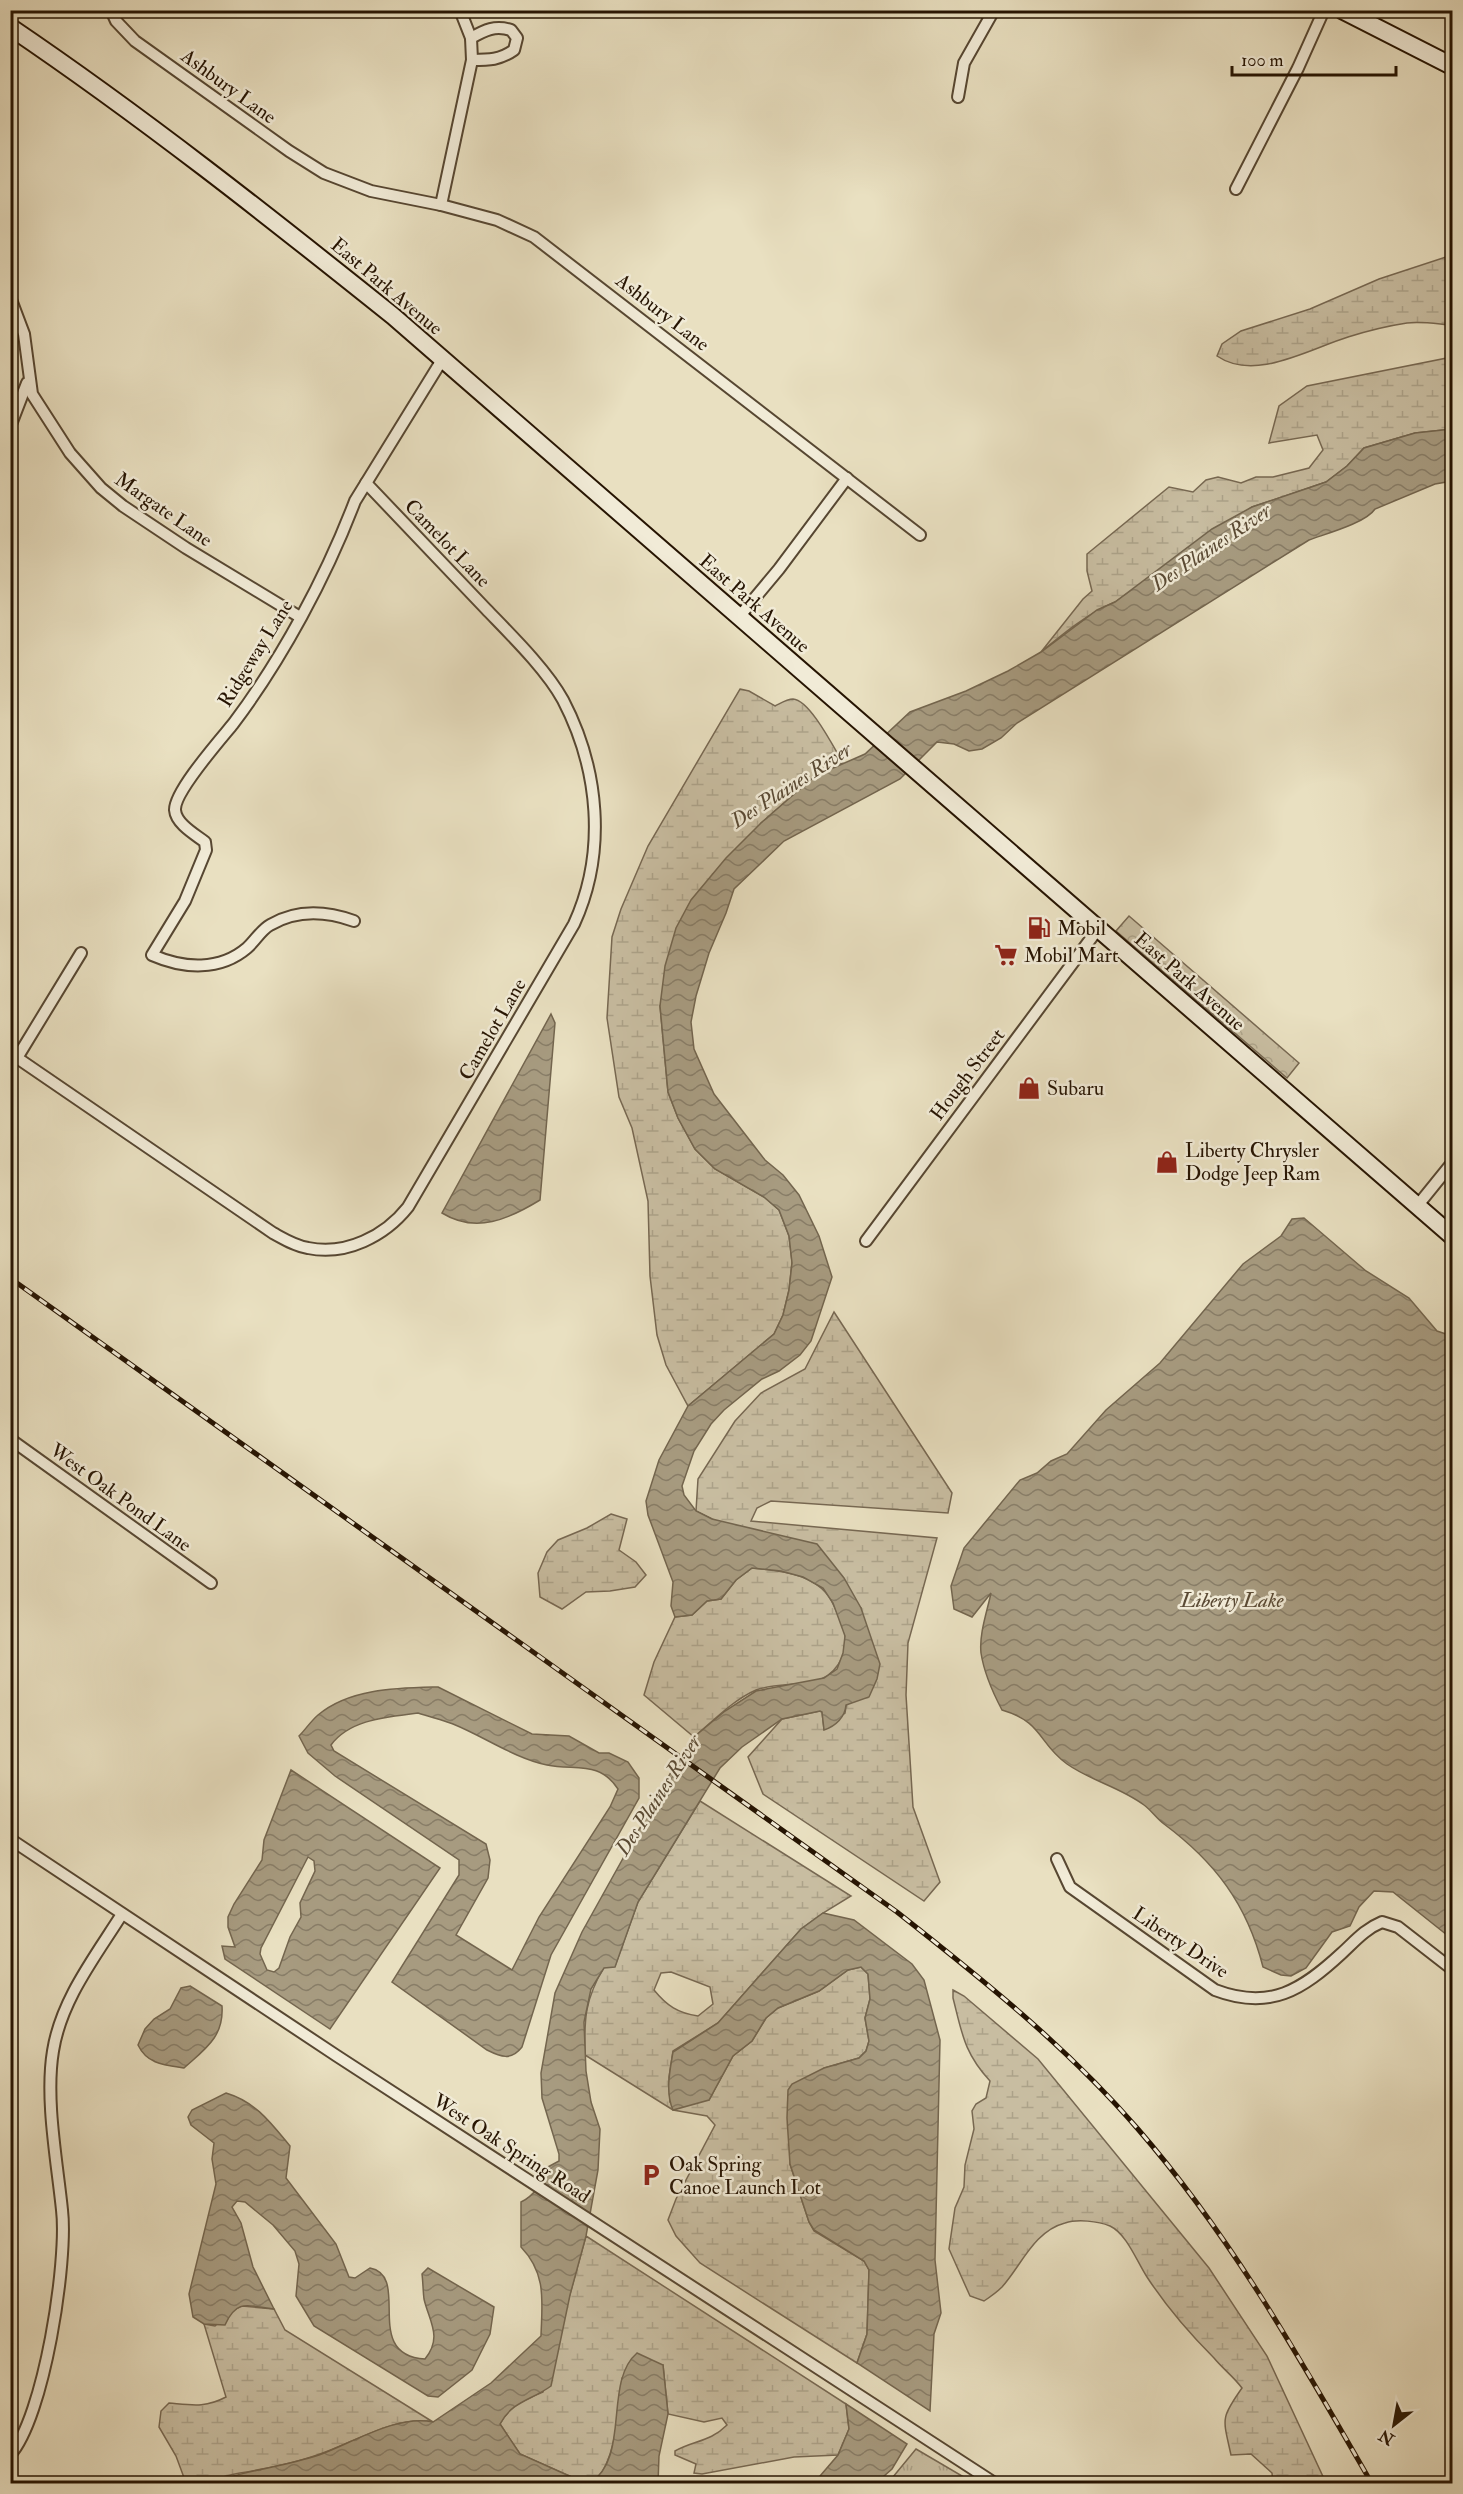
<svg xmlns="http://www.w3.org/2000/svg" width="1463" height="2494" font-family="'IM FELL Double Pica',serif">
<defs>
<pattern id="forest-crowns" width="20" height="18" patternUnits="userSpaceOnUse" patternTransform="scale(1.5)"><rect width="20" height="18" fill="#c8bda1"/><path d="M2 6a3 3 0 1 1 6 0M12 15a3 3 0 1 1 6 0" fill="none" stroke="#aca289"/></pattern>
<pattern id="wetland-marsh" width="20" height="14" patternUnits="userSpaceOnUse" patternTransform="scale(1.5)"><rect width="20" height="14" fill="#c8bda1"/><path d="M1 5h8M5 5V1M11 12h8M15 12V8" fill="none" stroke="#aca289"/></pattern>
<pattern id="park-tufts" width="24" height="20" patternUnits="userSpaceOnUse" patternTransform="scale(1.5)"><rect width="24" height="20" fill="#c8bda1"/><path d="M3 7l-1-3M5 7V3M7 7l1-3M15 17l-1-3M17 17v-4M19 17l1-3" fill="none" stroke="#aca289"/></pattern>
<pattern id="water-waves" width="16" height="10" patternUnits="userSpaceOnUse" patternTransform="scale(1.5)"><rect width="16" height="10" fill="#a79b80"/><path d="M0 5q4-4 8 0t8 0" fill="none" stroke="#887d67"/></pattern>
</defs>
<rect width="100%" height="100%" fill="#e9e0c1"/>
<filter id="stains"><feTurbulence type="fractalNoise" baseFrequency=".00333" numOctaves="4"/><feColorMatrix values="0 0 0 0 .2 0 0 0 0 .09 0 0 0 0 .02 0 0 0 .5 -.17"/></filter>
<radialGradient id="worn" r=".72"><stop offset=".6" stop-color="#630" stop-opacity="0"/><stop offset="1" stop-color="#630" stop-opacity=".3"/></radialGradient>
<polygon fill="url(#forest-crowns)" stroke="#776852" stroke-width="1.5" points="1129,916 1299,1063 1287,1078 1116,931"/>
<g fill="url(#wetland-marsh)" stroke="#776852" stroke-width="1.5" fill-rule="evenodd">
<path d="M1452,255v70c-14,-1 -31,-4 -45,-2 -20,3 -40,8 -59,14 -39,12 -93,45 -131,19l5,-12 19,-13 69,-22 69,-30z"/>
<path d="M1452,357v72l-37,4 -51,15 -17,18 -21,16 -74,25 -137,95c-28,12 -51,31 -74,50l42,-53 9,-8 -5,-20v-17l82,-67 24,5 13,-12 12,-3 23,6 15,-6h17l36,-9 14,-18 -6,-15 -48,8 10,-37 28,-20z"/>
<path d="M740,689l9,2 26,15c6,-3 12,-7 18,-7 17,1 41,49 50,64l-28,13 -54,47 -101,183 8,86 10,26 17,31 20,20 49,28 15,13 10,26 3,26 -3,28 -6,25 -9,19 -86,72 -22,-41 -9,-30 -7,-59 -2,-75 -16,-73 -13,-31 -12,-79 5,-81 9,-28 27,-63z"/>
<polygon points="834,1312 952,1493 948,1513 771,1501 757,1508 751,1521 937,1538 908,1643 906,1695 913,1807 940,1882 924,1901 763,1794 748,1757 782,1719 820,1711 822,1712 824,1729 845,1713 861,1608 712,1519 696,1511 698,1479 735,1421 761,1393 805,1369"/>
<polygon points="611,1514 627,1519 619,1550 636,1562 646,1575 635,1587 610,1591 586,1592 562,1609 540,1597 538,1573 547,1552 558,1540 587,1528"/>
<path d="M752,1568c31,3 69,6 82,38 4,9 11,21 11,30 3,20 -11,41 -30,45 -19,5 -40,2 -59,9 -23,10 -43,31 -62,47l-50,-42 10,-33 21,-45 17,-2 15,-14 14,-2 15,-19z"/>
<path d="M700,1801l151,95 -28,17 -22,16 -83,94 -45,28 -4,26 1,25 39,-2 24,-44 19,-15 14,-23 12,-10 41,-17 29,-21 13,-3 7,7 2,25 -5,19 4,23 -3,10 -7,7 -35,10 -34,96 19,58 5,9 50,30 5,9 -2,64 -10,29 -157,-100 -24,-27 -8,-16 8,-21 39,-74 -8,-9 -34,-6 -88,-55c-1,-37 0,-55 19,-88l11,-1 23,-64zM671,1972l39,15 3,17 -15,12c-20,-3 -31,-10 -44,-26l7,-17z"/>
<path d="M953,1990l11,6 74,63 171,209 58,88 59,127h-53l-1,-10 -21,-19 -20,1c-8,-37 -11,-36 11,-67 -9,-12 -19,-19 -28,-30 -24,-24 -48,-52 -67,-81 -10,-15 -20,-43 -37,-51 -12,-5 -33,-7 -45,-3 -31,8 -44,43 -63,64 -5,5 -12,10 -18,14l-14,-5 -21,-47 6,-41 9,-21 1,-22 9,-36 -2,-18 4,-7 10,-6 4,-17c-26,-28 -28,-48 -37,-83z"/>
<path d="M586,2236l260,168 3,25 -11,26 -44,2 -92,17 -8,-1 2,-9 -21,-9v-4c20,-11 35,-9 52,-26l-5,-7 -18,4 -36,-8 -5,-49 -41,13c-2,22 -7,106 -37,105l-65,-29 -20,-30c10,-19 24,-24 43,-32z"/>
<path d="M242,2306l32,3 11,21 148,92c-34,-8 -80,21 -113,32 -27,10 -57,15 -85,20 -18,4 -30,9 -49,9l-10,-27 -17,-29 2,-16 8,-8c23,2 36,5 57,-6l-22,-73 11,2 16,-15z"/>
</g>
<polygon fill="url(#park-tufts)" stroke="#776852" stroke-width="1.5" points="916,2449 974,2483 888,2483"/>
<g fill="url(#water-waves)" stroke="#73654e" stroke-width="1.5" fill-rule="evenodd">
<path d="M1452,429v52l-17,3 -60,25c-9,14 -50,25 -66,31l-292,183 -16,15 -19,11 -13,2 -15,-7 -17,-2 -37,37 -116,62 -50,48 -8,24 -17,40 -13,43 -5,26 3,27 20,45 51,66 18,15 16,20 20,41 13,41 -21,64 -11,14 -21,16 -17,8 -38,31 -13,14 -17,27 -12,35 2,9 12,16 16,8 105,25 27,34 17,30 19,56 -3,15 -8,18 -23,8c-1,12 -10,21 -22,25l-2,-18 -2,-1 -38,8 -40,28 -22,21 -82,134 -23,65 -11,1 -13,21 -7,33 2,49 5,31 9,27 -2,41 -12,66 -16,59 -19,91c-19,14 -39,15 -51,38l20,30 65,29 -379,1c37,-13 76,-17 113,-29 33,-12 79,-41 114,-33l58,-39 50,-47c1,-34 6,-62 -20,-89v-45c11,-5 25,-21 25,-34l13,-7v-7l-17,-56 -1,-25 14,-80 27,-61 88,-158 24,-37 31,-26 31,-20 68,-13 13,-9 6,-16 2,-17 -12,-33 -10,-15 -20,-11 -22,-6 -29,-3 -16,12 -15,19 -14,2 -15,14 -17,2 -4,-11 2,-24 -25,-67 -2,-14 13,-41 29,-54 86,-72 9,-19 6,-25 3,-27 -3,-27 -10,-26 -15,-13 -49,-28 -20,-20 -17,-31 -10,-26 -8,-86 5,-40 11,-38 15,-28 35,-42 35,-35 54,-47 50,-22 45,-42 56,-21 42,-20 33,-19 56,-42 18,-8 97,-73 40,-22 74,-25 21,-16 17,-18 51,-15z"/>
<path d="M551,1014l4,9 -15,177c-31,19 -64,34 -98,13z"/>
<path d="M1304,1218l62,53 43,27 28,33 15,5v603l-59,-47 -19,-1 -15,16 -9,19 -18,6 -26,36 -15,8 -10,-1 -18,-8c-16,-63 -48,-105 -99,-143 -8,-6 -13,-14 -20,-19 -24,-18 -53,-24 -77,-41 -29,-21 -24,-42 -65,-54 -9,-17 -18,-37 -21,-57 -2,-19 6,-41 10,-60l-19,24 -18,-8 -3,-23 13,-38 56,-68 17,-7 14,-12 16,-7 39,-44 54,-47 83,-99 38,-28 11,-17z"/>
<path d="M438,1687l94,47 37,2 30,17h10l19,9 11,16v20l-88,157 -29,92c-11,14 -21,10 -35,3l-95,-68 67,-107v-15l-124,-84 -27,-23 -9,-17c6,-6 12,-15 19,-21 32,-27 80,-27 120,-28zM418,1713c12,4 24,7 35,11 32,13 61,34 94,41 28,6 52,-5 71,24l-8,18 -71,110 -27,53 -56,-35 32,-57 2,-18 -4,-16 -152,-93 -3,-6c19,-26 57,-28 87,-32z"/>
<path d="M291,1770l149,98 -110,161 -105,-70 -3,-13 13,1 -7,-20v-10l6,-13 28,-44 2,-20zM308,1857l6,4 1,10 -15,32 1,14 -11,20 -11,31 -5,4 -7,-2 -7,-16 1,-6z"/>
<path d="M823,1913l31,7 58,44 12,16 16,60 -5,220 6,53 -7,21 -4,77 -73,-48 10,-29 2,-64 -5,-9 -50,-31 -5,-8 -19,-58 -3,-46 1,-28 4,-6 32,-16 35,-10 7,-7 3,-10 -4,-23 5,-19 -2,-25 -7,-7 -13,3 -29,21 -41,17 -12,10 -14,23 -19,15 -24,44 -36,10c-8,-18 -3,-40 0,-58l45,-29 83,-94z"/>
<path d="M190,1986l32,20c2,31 -17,43 -38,62 -20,-3 -37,-4 -46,-23l7,-16 9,-10 16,-10 11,-21z"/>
<path d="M226,2093c30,9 45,30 64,53l-4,32 50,66 13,33 6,1 15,-10c42,8 -9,87 55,91 18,-22 4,-38 -1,-60 -1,-8 -1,-17 -2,-25l6,-6 66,39 -4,27 -18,36 -34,27 -10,-1 -114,-70 -18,-30 3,-32 -4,-13 -22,-26 -28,-23 -8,-1 -5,6 9,16 12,44 21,42c-26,-3 -37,-11 -49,16l-21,-1 -11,-7 -4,-23 27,-110 -4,-25 2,-16 -23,-18 -3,-8 4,-7z"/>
<path d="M637,2353l26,12 5,49 -9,42 -1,27h-68c41,-26 13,-101 47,-130z"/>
<polygon points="846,2404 907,2444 892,2469 876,2483 814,2483 838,2455 849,2429"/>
</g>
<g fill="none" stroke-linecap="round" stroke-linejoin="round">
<g stroke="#574732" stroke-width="14">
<g id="street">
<polyline points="111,10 116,21 135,41 289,151 324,173 371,191 441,205 472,60 471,38 460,10"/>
<path d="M471,38c14,-8 24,-13 40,-8l6,8 -3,12c-14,10 -25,10 -42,10"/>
<polyline points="958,97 964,63 994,10"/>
<polyline points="1236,189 1298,68 1324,10"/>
<polyline points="441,205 497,220 534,237 920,535"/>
<polyline points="10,297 24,334 32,394 70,453 101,488 123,506 186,548 300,617"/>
<polyline points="10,427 27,383"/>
<polyline points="739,617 779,569 847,478"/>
<path d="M354,921c-28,-10 -57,-12 -84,4 -9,5 -15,16 -23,23 -27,23 -63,21 -95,7l33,-54 21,-51 -1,-8c-9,-7 -29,-18 -30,-32 -1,-18 45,-70 58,-86 49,-65 93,-147 122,-223l87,-141"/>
<path d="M10,1053l263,180c11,6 22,13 35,15 38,8 77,-12 100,-41l166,-283c33,-72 25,-155 -11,-224 -17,-31 -53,-66 -77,-91 -40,-42 -80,-84 -120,-126"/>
<polyline points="17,1058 81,953"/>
<polyline points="1418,1205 1452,1163"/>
<polyline points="866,1241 1098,929"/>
<polyline points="10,1439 211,1583"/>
<polyline points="10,1839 337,2056 996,2484"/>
<path d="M1057,1859l13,28 145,103c55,21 87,0 127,-37 13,-12 23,-24 40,-31l16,5 54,42"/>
<path d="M10,2455c34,-37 58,-194 52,-245 -5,-49 -17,-111 -9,-159 8,-51 42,-94 69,-137"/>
</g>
</g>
<g stroke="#261402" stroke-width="20">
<g id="secondary">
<polyline points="1342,10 1452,66"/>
<path d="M10,27c133,90 258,189 383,289l1059,920"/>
</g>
</g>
<use href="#street" stroke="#f1ebd7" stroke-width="10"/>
<use href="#secondary" stroke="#f1ebd7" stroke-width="16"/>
<g stroke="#261402" stroke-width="5">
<path id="rail" d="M10,1278l887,634c85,67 169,134 240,216 94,108 164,232 235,356"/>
</g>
<use href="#rail" stroke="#f1ebd7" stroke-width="3" stroke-dasharray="9" stroke-linecap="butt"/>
</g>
<defs>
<g id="fuel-bare" transform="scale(1.8)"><path d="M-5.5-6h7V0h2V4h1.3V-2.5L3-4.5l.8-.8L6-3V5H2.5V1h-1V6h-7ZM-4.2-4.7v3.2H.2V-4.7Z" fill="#8f2418" stroke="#f1ebd7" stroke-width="2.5" paint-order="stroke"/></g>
<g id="supermarket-bare" transform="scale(1.8)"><path d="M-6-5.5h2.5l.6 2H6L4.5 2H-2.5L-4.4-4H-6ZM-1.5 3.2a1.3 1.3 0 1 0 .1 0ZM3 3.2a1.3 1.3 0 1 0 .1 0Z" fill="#8f2418" stroke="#f1ebd7" stroke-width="2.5" paint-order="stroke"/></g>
<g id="shop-bare" transform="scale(1.8)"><path d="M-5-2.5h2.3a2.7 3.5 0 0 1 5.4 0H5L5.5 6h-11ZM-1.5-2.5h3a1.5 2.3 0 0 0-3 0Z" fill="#8f2418" stroke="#f1ebd7" stroke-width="2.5" paint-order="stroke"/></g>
<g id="parking-bare" transform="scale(1.8)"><path d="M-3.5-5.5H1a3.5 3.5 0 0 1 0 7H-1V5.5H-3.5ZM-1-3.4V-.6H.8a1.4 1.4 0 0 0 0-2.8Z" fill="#8f2418" stroke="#f1ebd7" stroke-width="2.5" paint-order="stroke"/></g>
</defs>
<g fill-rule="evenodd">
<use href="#fuel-bare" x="1039" y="928"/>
<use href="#supermarket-bare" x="1006" y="955"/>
<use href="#shop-bare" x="1029" y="1088"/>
<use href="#shop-bare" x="1167" y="1162"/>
<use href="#parking-bare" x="651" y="2175"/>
</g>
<g text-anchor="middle" stroke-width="5" stroke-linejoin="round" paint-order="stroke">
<g font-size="20" fill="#261402" stroke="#f1ebd7">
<text transform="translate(229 86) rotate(36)" y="7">Ashbury Lane</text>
<text transform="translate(387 286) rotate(40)" y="7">East Park Avenue</text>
<text transform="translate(663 312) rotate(38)" y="7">Ashbury Lane</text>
<text transform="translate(164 509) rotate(35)" y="7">Margate Lane</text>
<text transform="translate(448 543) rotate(46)" y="7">Camelot Lane</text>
<text transform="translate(755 603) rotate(41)" y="7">East Park Avenue</text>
<text transform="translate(255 653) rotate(-58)" y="7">Ridgeway Lane</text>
<text transform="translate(1190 981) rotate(41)" y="7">East Park Avenue</text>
<text transform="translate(492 1029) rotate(-60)" y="7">Camelot Lane</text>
<text transform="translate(967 1074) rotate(-53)" y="7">Hough Street</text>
<text transform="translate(121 1497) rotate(36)" y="7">West Oak Pond Lane</text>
<text transform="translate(1181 1942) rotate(34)" y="7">Liberty Drive</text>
<text transform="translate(512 2148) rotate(33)" y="7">West Oak Spring Road</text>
</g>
<g font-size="20" fill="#261402" stroke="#f1ebd7" text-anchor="start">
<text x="1057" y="935">Mobil</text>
<text x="1024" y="962">Mobil Mart</text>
<text x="1047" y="1095">Subaru</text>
<text x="1185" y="1157">Liberty Chrysler<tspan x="1185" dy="23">Dodge Jeep Ram</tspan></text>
<text x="669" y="2171">Oak Spring<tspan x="669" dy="23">Canoe Launch Lot</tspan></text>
</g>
<g font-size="21" font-style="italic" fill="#5a4a34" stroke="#f1ebd7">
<text transform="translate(1211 547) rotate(-34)" y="7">Des Plaines River</text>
<text transform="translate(791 785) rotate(-33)" y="7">Des Plaines River</text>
<text x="1232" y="1607">Liberty Lake</text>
<text transform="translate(658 1795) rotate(-57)" y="7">Des Plaines River</text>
</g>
</g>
<rect width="1463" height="2494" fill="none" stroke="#e9e0c1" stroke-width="36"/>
<rect x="12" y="12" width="1439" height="2470" fill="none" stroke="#261402" stroke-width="3"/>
<rect x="18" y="18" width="1427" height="2458" fill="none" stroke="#261402" stroke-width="1.5"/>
<g transform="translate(1394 2425) rotate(211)" stroke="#f1ebd7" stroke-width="4.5" paint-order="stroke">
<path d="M0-4.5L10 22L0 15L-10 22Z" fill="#261402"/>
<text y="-9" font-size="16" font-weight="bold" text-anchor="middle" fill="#261402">N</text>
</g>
<path d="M1232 66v9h164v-9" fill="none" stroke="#261402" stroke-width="3"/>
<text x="1241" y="66" font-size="18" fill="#261402" stroke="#f1ebd7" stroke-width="4.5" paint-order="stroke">100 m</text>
<rect width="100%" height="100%" filter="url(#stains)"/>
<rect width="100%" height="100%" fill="url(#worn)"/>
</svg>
